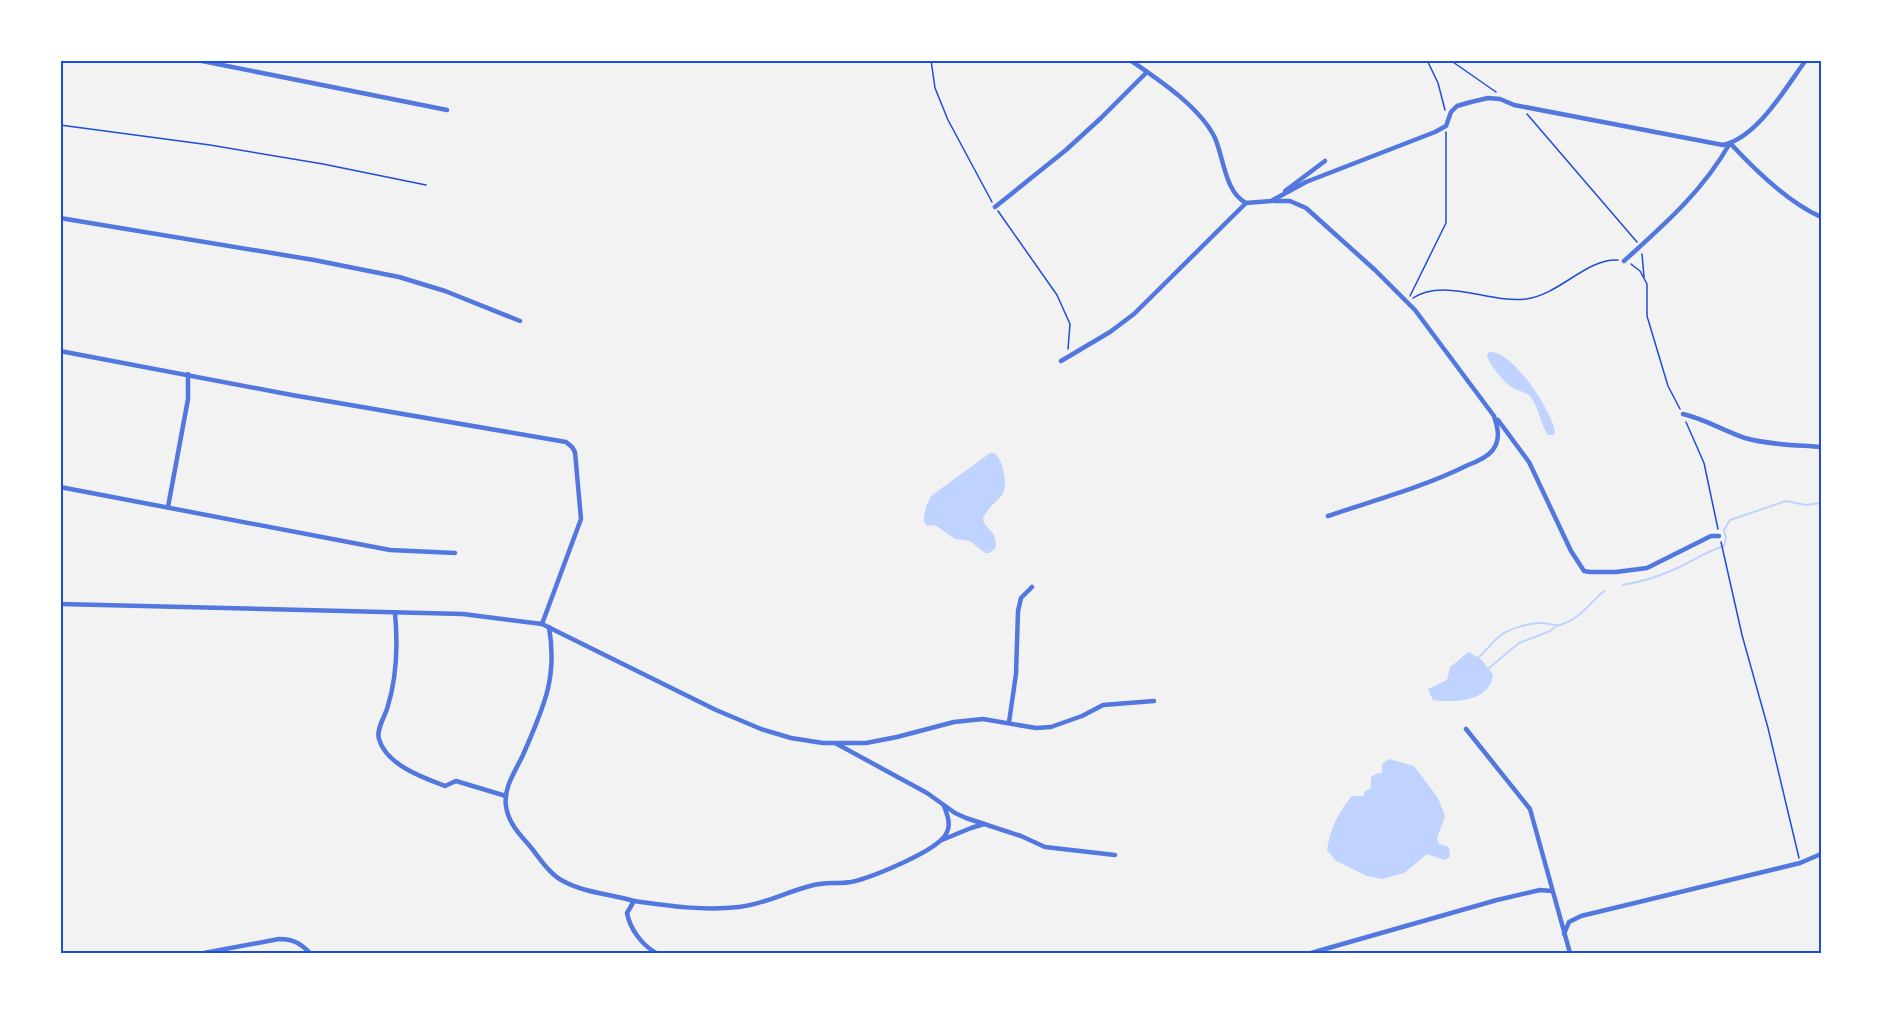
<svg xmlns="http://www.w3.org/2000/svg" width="1881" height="1013" font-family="'Source Sans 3',sans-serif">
<rect width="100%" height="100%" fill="#f2f2f2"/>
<g fill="#bfd3fe">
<path d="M1489,352c23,-3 63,59 66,80l-2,3h-5c-8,-11 -9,-28 -18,-39 -5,-4 -11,-5 -17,-8 -8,-4 -24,-24 -26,-32z"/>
<path d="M990,453h4c6,5 7,9 9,16 8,32 -8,26 -20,49l1,5 10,12 2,8 -1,6 -6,4h-4l-15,-12 -15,-2 -20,-14 -8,1 -3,-4c0,-10 2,-17 7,-26z"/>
<path d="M1469,652l13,8 11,15c-3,27 -40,28 -60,25l-5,-11 19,-9 3,-13c4,-2 12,-11 19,-15z"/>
<path d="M1389,759l25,7 24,32 7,18 -8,22 2,6 10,3 1,10 -6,3 -17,-6 -23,19 -22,6 -15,-3 -31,-15 -9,-11c3,-21 11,-37 25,-54h11l2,-5 6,-3v-11l5,-3 6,-1v-9z"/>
</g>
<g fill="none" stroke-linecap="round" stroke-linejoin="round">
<g stroke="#bfd3fe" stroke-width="2">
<path d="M1623,585c17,-3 34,-8 50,-15 19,-8 31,-18 51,-24l2,-8 -2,-8 6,-10 56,-19 20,4 14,-2"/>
<path d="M1478,658c9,-7 14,-17 23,-23 10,-7 28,-12 40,-12 7,0 13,3 19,2 19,-5 30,-22 44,-34"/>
<polyline points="1489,668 1519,643 1550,631 1558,625"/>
</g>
<g stroke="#1d4ed8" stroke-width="1.5">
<polyline points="931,60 935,88 948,120 992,202"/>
<polyline points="1427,60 1438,83 1445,110"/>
<polyline points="1450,60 1496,92"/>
<polyline points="1527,114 1637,242"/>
<polyline points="60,125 210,145 323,164 426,185"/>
<polyline points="998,211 1057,295 1070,324 1068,349"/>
<polyline points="1642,254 1644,277"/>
<polyline points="1631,264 1640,271 1647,284 1647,316 1668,386 1680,409"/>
<polyline points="1410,296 1446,223 1446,132"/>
<path d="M1413,298c31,-21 78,6 113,1 33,-4 61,-41 92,-39"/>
<polyline points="1686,422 1704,463 1718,529"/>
<polyline points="1721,542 1742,635 1768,728 1799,858"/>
</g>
<g stroke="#5277de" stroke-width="4.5">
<polyline points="197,60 447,110"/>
<path d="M1130,60c28,19 70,47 85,78 9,21 10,54 31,65"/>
<polyline points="1285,191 1325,161"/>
<path d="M1274,201h16l16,7 69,62 40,40 79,106c4,12 7,24 -2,35 -6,7 -16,11 -24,14 -44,22 -93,35 -140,51"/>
<polyline points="995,207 1066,150 1101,118 1147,72"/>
<polyline points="60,218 314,260 399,277 445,291 520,321"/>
<path d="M1624,261c40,-36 79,-70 106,-118 24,26 59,60 91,74"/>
<polyline points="60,351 292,395 566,442 572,447 575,452 581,519 542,624"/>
<path d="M1061,361l49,-29 24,-18 112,-111 25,-2 35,-19 129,-50 11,-6 5,-14 6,-6 14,-4 17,-4 12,1 14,6 209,40c35,-8 63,-58 83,-85"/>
<path d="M1683,414c22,5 41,17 62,24 25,7 51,7 76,9"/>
<polyline points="1498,420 1529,462 1571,551 1584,571 1590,572 1616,572 1647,568 1711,536 1719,536"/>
<polyline points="60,487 390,550 455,553"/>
<polyline points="168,507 188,399 188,374"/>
<polyline points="60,604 463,614 542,624 716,710 761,729 791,738 823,743 866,743 897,737 954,722 983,719 1036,728 1051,727 1082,716 1103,705 1154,701"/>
<path d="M395,613c3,32 2,65 -8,96 -3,9 -11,21 -8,30 7,26 45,39 66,47l11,-5 50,15"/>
<path d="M549,627c9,52 -6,81 -26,128 -7,15 -20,33 -17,51 2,16 13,28 23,39 10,12 20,29 34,36 22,12 48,13 71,20"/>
<polyline points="1009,722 1016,674 1018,611 1021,598 1032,587"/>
<polyline points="1466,729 1530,809 1570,953"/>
<polyline points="837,744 927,793 955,813 966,818 1021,836 1045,847 1115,855"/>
<polyline points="942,840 971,828 984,824"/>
<polyline points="1564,934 1569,922 1581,916 1800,863 1821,854"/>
<path d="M204,953l75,-14c14,0 21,4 31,14"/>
<path d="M656,953c-14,-8 -26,-24 -29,-40l7,-12c35,5 70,10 105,6 26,-3 47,-15 71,-21 13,-4 27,-2 41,-4 19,-4 90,-32 96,-50 4,-8 0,-18 -3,-26"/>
<polyline points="1311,953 1497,900 1540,890 1552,891"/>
</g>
</g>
<rect width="1881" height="1013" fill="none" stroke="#ffffff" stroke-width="123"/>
<rect x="62" y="62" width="1758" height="890" fill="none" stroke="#1d4ed8" stroke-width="2"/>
</svg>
